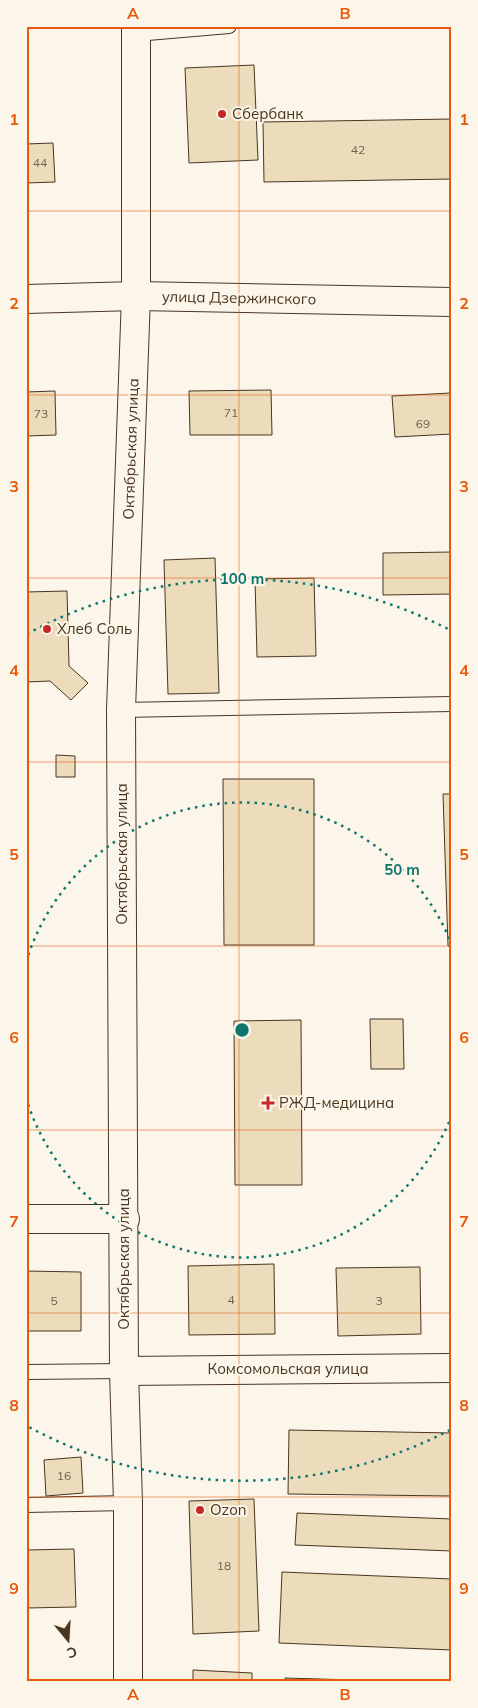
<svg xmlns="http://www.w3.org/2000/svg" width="478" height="1708" font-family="Mulish,sans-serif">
<rect width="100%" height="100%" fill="#fbf6e9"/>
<g fill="#ecdcbc" stroke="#4a3520">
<polygon points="254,65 258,160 189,163 185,68"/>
<polygon points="452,119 452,179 264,182 263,122"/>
<polygon points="53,143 55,182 26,183 26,144"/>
<polygon points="271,390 272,435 190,435 189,391"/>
<polygon points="55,391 56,435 26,436 26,392"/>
<polygon points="451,393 452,434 395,437 392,396"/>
<polygon points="452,552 452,594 383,595 383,553"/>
<polygon points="215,558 219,693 168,694 164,560"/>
<polygon points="314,578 316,656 257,657 255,579"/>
<polygon points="67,591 69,666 88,683 71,700 50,681 26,682 26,592"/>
<polygon points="56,755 75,756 75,777 56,777"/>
<polygon points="223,779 314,779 314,945 224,945"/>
<polygon points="443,794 452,794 452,946 448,946"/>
<polygon points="370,1019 403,1019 404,1069 371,1069"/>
<polygon points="301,1020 302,1185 235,1185 234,1021"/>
<polygon points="274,1264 275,1334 189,1335 188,1266"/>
<polygon points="420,1267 421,1334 338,1336 336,1268"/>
<polygon points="26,1271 81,1272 81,1331 26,1331"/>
<polygon points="289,1430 452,1433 452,1496 288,1494"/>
<polygon points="81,1457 83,1493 46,1496 44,1460"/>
<polygon points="254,1499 259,1631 193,1634 189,1501"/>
<polygon points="297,1513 452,1519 452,1551 295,1545"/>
<polygon points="74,1549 76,1607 26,1608 26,1550"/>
<polygon points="282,1572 452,1579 452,1650 279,1643"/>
<polygon points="193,1670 252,1673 252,1682 193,1682"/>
<polygon points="285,1678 424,1682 285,1682"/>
</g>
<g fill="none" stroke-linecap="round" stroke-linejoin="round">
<g stroke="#4a3520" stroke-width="16">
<g id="lane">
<polyline points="136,34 229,26"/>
<polyline points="121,710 452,704"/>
<polyline points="26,1372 124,1371"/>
<polyline points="26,1505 128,1503"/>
</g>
</g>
<g stroke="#4a3520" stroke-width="30">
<g id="street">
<polyline points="26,1219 125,1219"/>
<polyline points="124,1371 452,1368"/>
<polyline points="128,1682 128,1503 124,1371 121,710 136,296 136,26"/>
</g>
</g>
<g stroke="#4a3520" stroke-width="30">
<polyline id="secondary" points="26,299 136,296 452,302"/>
</g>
<use href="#lane" stroke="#fbf6e9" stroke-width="14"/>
<use href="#street" stroke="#fbf6e9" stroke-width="28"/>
<use href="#secondary" stroke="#fbf6e9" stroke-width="28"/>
</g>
<path fill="none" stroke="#e8590c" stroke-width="1" stroke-opacity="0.55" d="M239,26v1656M26,211h426M26,395h426M26,578h426M26,762h426M26,946h426M26,1130h426M26,1313h426M26,1497h426"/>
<g fill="none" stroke="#0f766e" stroke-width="2.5" stroke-dasharray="2.5 5">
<path d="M452 1115A226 226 0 0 1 26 1098M26 962A226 226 0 0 1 452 945"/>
<path d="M450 1430A451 451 0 0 1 27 1426M27 634A451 451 0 0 1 450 630"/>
</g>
<g fill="#c62828" stroke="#fbf6e9" stroke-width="2">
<circle cx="222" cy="114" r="5"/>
<circle cx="47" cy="629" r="5"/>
<path d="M265.5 1095.5h5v5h5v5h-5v5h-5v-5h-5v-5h5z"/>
<circle cx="200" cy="1510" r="5"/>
</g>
<g text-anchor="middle" stroke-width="4" stroke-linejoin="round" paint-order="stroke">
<g font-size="12" fill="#725f47">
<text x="358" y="154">42</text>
<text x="40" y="167">44</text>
<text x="231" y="417">71</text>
<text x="41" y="418">73</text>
<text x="423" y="428">69</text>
<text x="231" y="1304">4</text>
<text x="54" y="1305">5</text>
<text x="379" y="1305">3</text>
<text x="64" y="1480">16</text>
<text x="224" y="1570">18</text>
</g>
<g font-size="15" fill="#4a3520" stroke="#fbf6e9" text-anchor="start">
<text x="232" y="119">Сбербанк</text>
<text x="57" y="634">Хлеб Соль</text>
<text x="279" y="1108">РЖД-медицина</text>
<text x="210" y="1515">Ozon</text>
</g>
<g font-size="15" fill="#4a3520" stroke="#fbf6e9">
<text transform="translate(239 298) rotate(1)" y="5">улица Дзержинского</text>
<text transform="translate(131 449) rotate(-88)" y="5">Октябрьская улица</text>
<text transform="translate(122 854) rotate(-90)" y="5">Октябрьская улица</text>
<text transform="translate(124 1259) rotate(-90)" y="5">Октябрьская улица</text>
<text x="288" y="1374">Комсомольская улица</text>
</g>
</g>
<circle cx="242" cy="1030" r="8" fill="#0f766e" stroke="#fbf6e9" stroke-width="2.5"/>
<g font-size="15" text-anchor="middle" font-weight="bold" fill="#0f766e" stroke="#fbf6e9" stroke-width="4" stroke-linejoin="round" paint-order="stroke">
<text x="242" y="584">100 m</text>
<text x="402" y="875">50 m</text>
</g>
<rect width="478" height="1708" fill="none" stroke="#fbf6e9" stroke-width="55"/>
<g transform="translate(68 1640) rotate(162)" stroke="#fbf6e9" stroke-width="4" paint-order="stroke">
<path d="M0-4L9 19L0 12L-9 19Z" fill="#4a3520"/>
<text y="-8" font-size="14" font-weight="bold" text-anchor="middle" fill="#4a3520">С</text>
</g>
<rect x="28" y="28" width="422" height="1652" fill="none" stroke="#e8590c" stroke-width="2"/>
<g font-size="16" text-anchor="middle" font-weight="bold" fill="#e8590c">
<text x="133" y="19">A</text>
<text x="345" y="19">B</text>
<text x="14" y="125">1</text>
<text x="464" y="125">1</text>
<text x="14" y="309">2</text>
<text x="464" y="309">2</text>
<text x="14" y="492">3</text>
<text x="464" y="492">3</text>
<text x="14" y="676">4</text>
<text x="464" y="676">4</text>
<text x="14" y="860">5</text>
<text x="464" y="860">5</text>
<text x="14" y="1043">6</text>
<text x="464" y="1043">6</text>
<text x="14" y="1227">7</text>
<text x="464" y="1227">7</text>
<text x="14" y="1411">8</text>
<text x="464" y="1411">8</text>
<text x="14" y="1594">9</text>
<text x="464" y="1594">9</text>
<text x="133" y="1700">A</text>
<text x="345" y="1700">B</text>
</g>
</svg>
